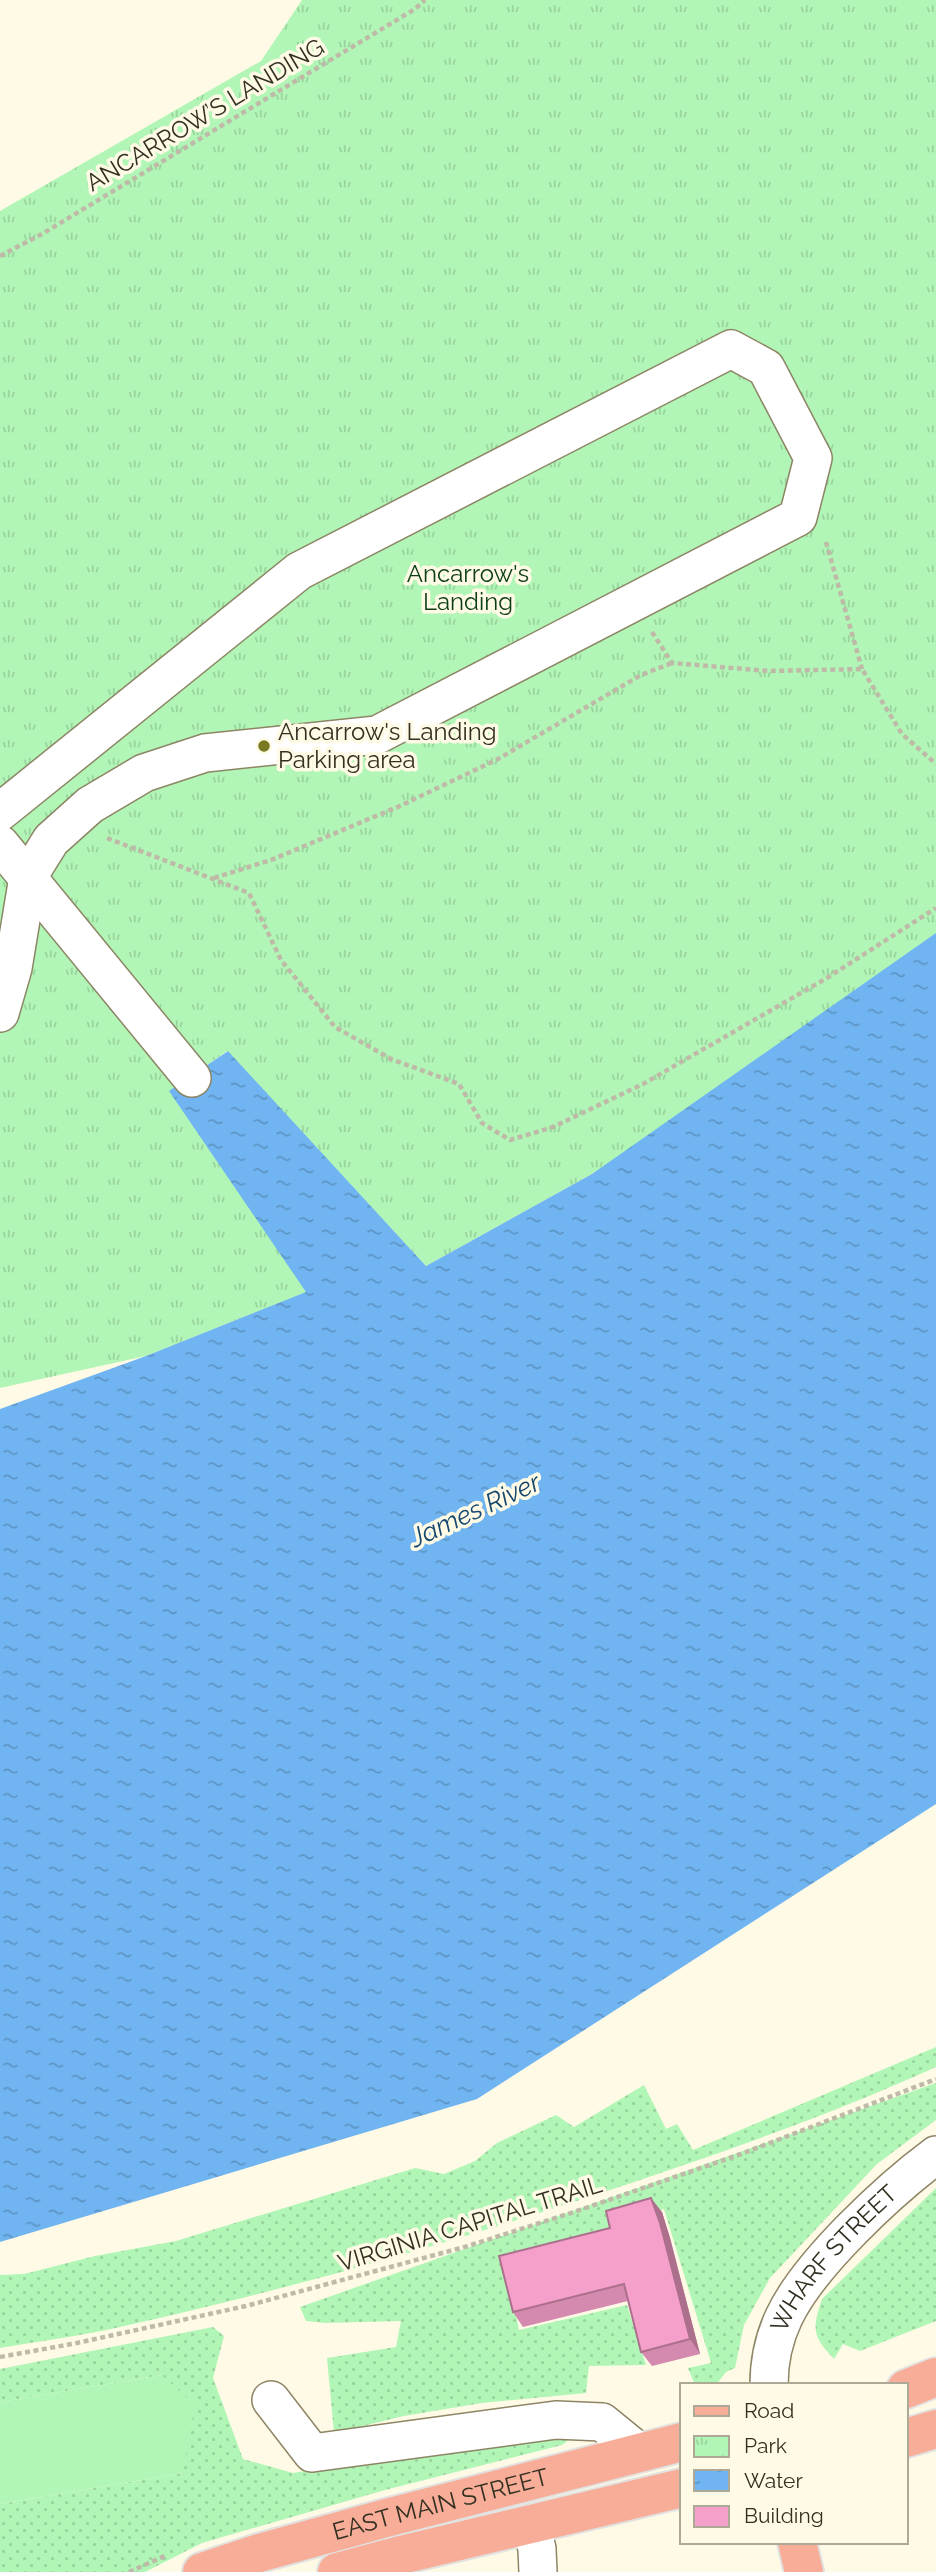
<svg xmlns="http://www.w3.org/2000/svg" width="936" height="2572" font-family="Raleway,sans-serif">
<defs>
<pattern id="grass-dots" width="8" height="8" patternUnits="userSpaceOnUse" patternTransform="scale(1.75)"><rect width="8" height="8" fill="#b1f6b7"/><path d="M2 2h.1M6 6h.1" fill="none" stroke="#99d39d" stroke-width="1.8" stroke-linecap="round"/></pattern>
<pattern id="park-tufts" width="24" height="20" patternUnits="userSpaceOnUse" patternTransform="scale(1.75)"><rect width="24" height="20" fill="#b1f6b7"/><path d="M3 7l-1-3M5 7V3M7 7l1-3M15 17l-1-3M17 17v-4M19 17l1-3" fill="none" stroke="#99d39d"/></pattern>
<pattern id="water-ripples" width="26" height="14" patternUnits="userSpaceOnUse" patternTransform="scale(1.75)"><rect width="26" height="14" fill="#70b5f2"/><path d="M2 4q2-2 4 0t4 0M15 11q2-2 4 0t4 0" fill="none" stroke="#5d94c4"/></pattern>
</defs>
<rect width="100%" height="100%" fill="#fffae5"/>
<g fill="url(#grass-dots)">
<path d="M936,2047v20c-112,51 -230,91 -347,130 -154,50 -310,95 -469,130 -39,9 -80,14 -120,21v-73l24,-1 71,-18 81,-15 239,-73 29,6 31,-13 22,-18 59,-28 18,12 70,-42 22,44 11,-5 16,26z"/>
<polygon points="936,2083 936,2120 877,2164 770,2278 744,2325 735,2368 726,2372 716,2385 695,2385 688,2368 711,2363 664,2209 612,2224 614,2240 507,2269 519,2330 627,2305 646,2365 589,2366 586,2393 482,2403 404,2416 334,2433 327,2358 396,2347 401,2321 325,2323 306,2321 300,2307"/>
<path d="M936,2188v133l-76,30 -17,-7 -9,15c-22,-23 -22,-30 -12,-60z"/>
<polygon points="213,2327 224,2336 213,2378 243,2459 293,2473 434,2448 577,2433 562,2445 385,2490 202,2543 145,2572 0,2572 0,2504 183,2473 162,2375 0,2402 0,2369"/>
</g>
<polygon fill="url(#park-tufts)" points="302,0 936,0 936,964 592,1174 426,1266 227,1051 170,1092 307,1292 146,1356 0,1388 0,211 261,61"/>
<polygon fill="#b1f6b7" points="162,2375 195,2405 183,2473 0,2504 0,2402"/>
<polygon fill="url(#water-ripples)" points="936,933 936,1804 477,2099 0,2242 0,1409 146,1356 306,1292 169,1091 228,1051 426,1266 592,1174"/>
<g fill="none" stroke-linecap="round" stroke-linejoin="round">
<g stroke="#8d8565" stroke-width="40">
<g id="minor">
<polyline points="0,812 299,571 731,349 766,368 813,458 798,517 377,735 205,753 144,773 90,805 51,840 28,877 13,968 0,1013"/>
<polyline points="0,844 192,1078"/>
<path id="s1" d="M769,2385c0,-24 5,-47 15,-68 25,-53 105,-127 152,-162"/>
<polyline points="271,2400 312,2453 556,2420 602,2422 640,2453"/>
<polyline points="531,2524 537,2549 538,2572"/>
</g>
</g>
<g stroke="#e2e2e0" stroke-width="42">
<g id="major">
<polyline points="906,2389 936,2377"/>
<polyline points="906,2438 936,2429"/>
<polyline points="797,2542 804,2572"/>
<path id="s2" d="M202,2572l57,-19 127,-35 296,-76"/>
<polyline points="337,2572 397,2556 682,2488"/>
</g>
</g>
<g stroke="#bebaa7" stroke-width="4.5" stroke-dasharray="5 3.5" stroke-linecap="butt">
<polyline points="0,256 42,234 415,9 425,0"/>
<polyline points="826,542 862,669"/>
<polyline points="652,632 672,663 769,671 862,669 902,734 936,764"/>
<polyline points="107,838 249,893 281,960 335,1027 391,1059 459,1084 482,1123 510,1140 553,1127 643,1084 827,978 936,908"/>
<polyline points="214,878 271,860 400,806 498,759 641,675 672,663"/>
<polyline points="0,2357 77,2343 246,2306 468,2246 574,2212 741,2154 936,2079"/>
<polyline points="129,2572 167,2555"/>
</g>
<use href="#minor" stroke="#fff" stroke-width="37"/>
<use href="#major" stroke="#f7ad98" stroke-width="38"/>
</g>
<polygon fill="#d38aae" points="662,2212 670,2238 700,2354 652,2366 641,2352 628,2301 523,2327 513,2312 610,2228"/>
<polygon fill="#ac708d" points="651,2198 662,2212 670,2238 700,2354 690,2339"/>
<polygon fill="#f5a0ca" stroke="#ac708d" stroke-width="2" points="651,2198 660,2223 690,2339 641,2352 624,2284 513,2312 499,2256 610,2228 606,2211"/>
<circle fill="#787920" stroke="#fffae5" stroke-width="2.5" cx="264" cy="746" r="7"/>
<g text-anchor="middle" stroke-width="7" stroke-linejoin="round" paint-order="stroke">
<g font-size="24" fill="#333022" stroke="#fffae5">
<text transform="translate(205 115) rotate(-31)" y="8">ANCARROW’S LANDING</text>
<text transform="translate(470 2224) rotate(-17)" y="8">VIRGINIA CAPITAL TRAIL</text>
<text dy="8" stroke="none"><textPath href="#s1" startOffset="147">WHARF STREET</textPath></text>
<text dy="8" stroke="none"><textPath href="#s2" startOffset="248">EAST MAIN STREET</textPath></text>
</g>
<g font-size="24" fill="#0b3e15" stroke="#fffae5">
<text x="468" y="582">Ancarrow's<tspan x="468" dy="28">Landing</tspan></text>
</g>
<g font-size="24" fill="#333022" stroke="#fffae5" text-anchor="start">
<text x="278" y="740">Ancarrow's Landing<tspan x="278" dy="28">Parking area</tspan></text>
</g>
<g font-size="26" font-style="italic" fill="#15476f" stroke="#fffae5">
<text transform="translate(475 1510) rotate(-25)" y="9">James River</text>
</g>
</g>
<rect x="680" y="2383" width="228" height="161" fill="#fffae5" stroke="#ada997" stroke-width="2"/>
<rect x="694" y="2406" width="35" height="10" fill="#f7ad98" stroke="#ada997" stroke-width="2"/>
<text x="744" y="2418" font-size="21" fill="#333022">Road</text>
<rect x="694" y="2436" width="35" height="21" fill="url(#park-tufts)" stroke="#ada997" stroke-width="2"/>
<text x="744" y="2453" font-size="21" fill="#333022">Park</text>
<rect x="694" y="2470" width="35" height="21" fill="url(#water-ripples)" stroke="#ada997" stroke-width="2"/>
<text x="744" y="2488" font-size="21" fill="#333022">Water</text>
<rect x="694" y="2506" width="35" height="21" fill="#f5a0ca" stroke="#ada997" stroke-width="2"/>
<text x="744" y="2523" font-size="21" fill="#333022">Building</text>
</svg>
